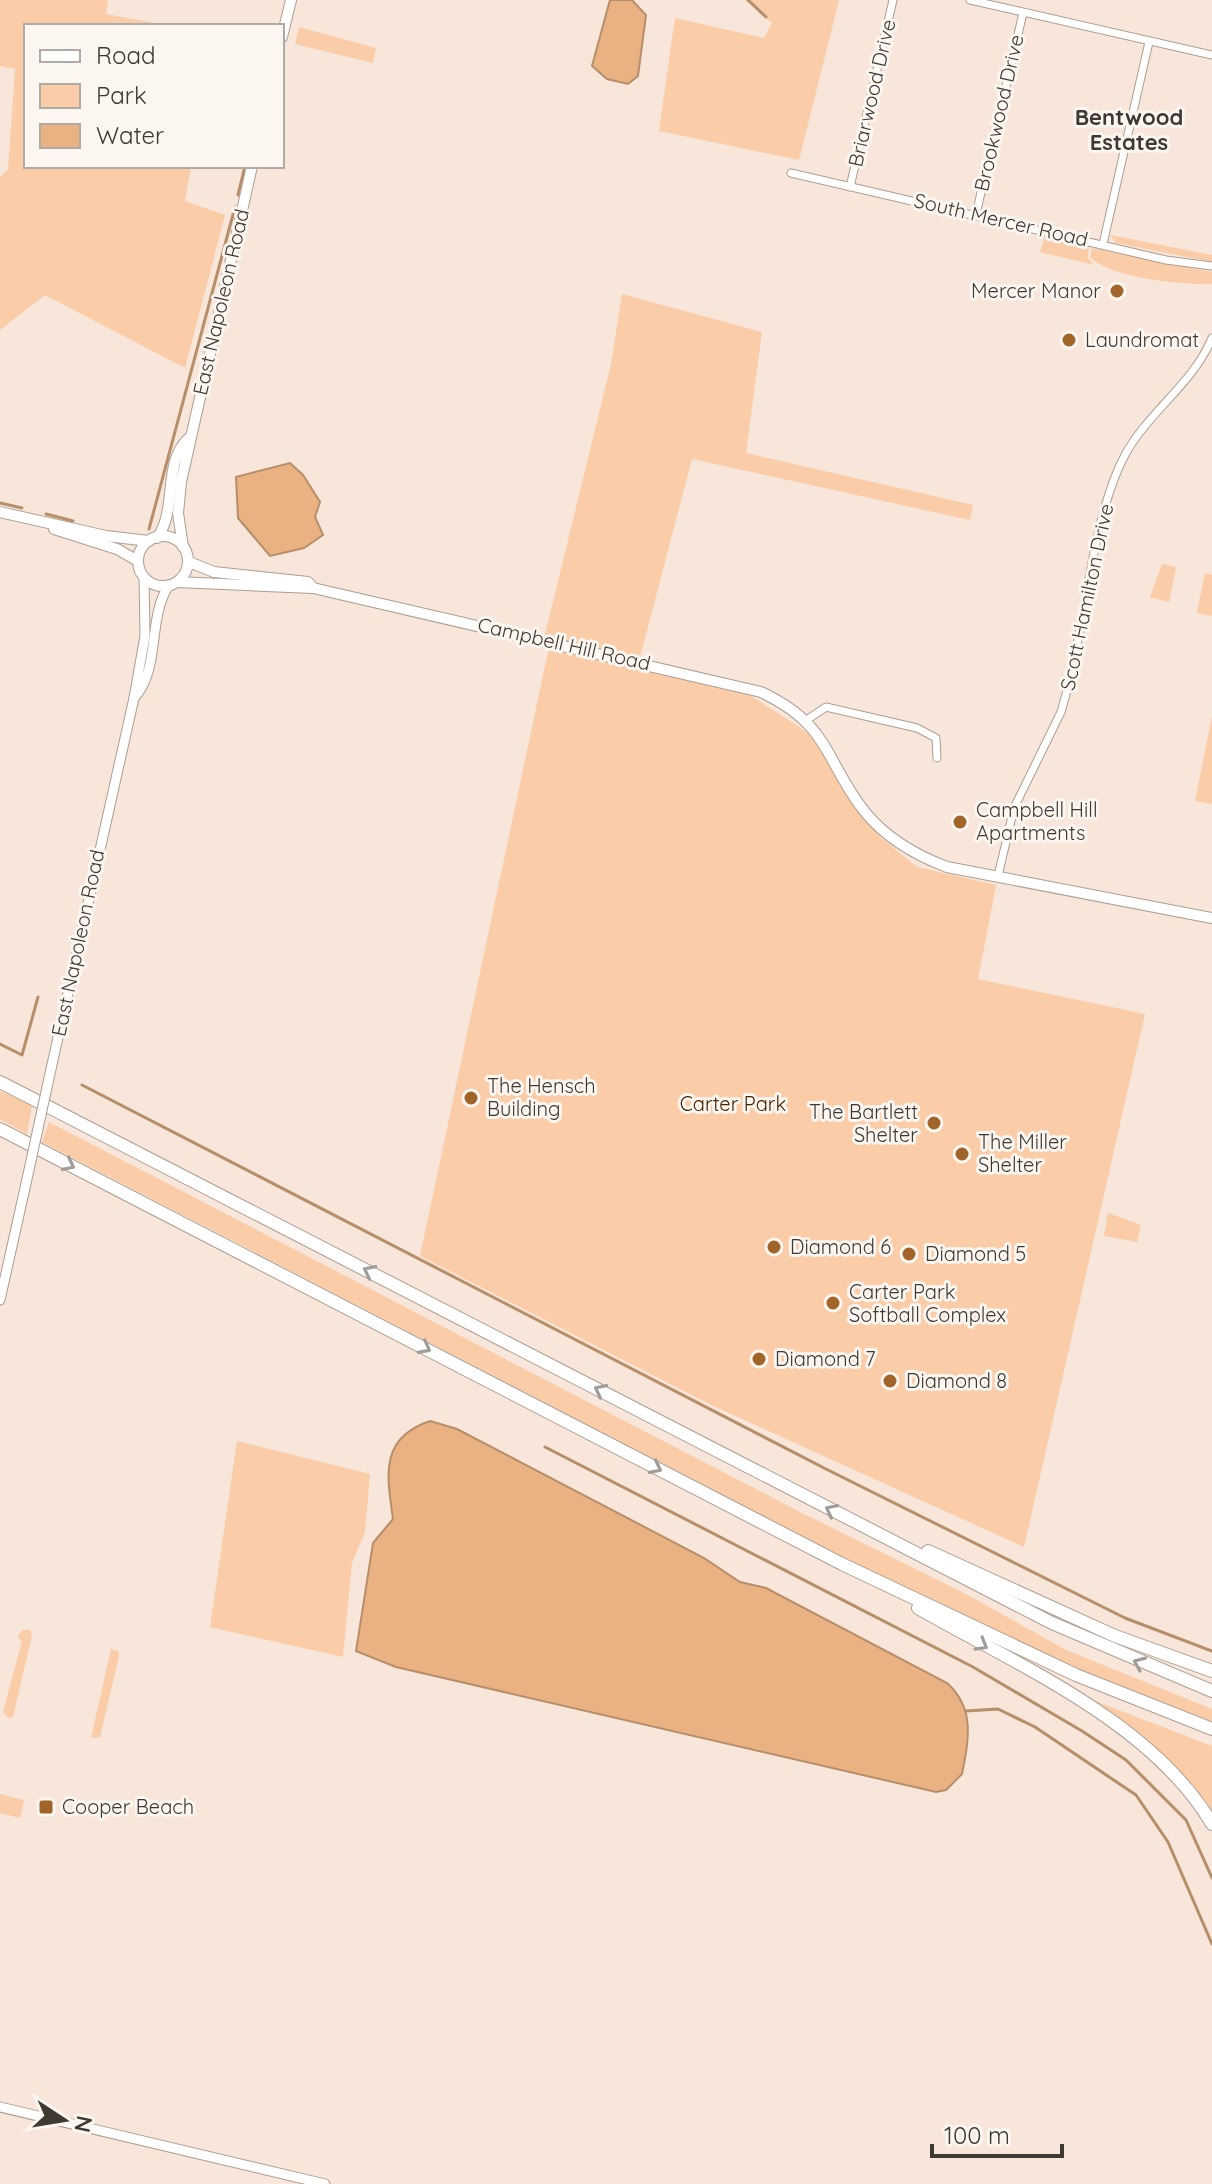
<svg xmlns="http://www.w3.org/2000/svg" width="1212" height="2184" font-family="Quicksand,sans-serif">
<rect width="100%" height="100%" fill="#f7e6d9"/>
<g fill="#facca7">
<polygon points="0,0 108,0 106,14 171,26 26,26 26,166 191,166 185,201 225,215 185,368 45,295 0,330 0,177 8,170 15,69 0,66"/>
<polygon points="745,0 839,0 799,160 659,131 675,18 764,38 772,23"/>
<polygon points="299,27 376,48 373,63 295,44"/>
<polygon points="1110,235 1212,255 1212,262 1116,243"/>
<polygon points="1045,237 1089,247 1088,258 1094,265 1040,252"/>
<path d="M1092,248l120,24v12c-29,1 -102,-6 -122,-27z"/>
<polygon points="622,294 762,332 746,453 973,505 970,520 692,459 639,661 544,639 611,364"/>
<polygon points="1162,564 1176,567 1169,602 1150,597"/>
<polygon points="1205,573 1212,575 1212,616 1197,613"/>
<polygon points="549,647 748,694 810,734 857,808 879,836 917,867 996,885 978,979 1145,1014 1024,1547 709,1404 420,1256"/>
<polygon points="1212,716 1212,804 1195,801"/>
<polygon points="0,1091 32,1105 27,1134 0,1119"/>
<polygon points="49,1122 798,1511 966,1594 1066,1650 1212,1709 1212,1729 940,1607 42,1142"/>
<polygon points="1108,1213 1141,1225 1137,1242 1104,1236"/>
<polygon points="237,1441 370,1474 365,1532 352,1563 343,1657 210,1627"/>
<polygon points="23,1630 30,1630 32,1635 13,1717 8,1718 3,1712 22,1641 17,1637"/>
<polygon points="111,1649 118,1651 119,1656 100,1737 91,1738"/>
<polygon points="1082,1696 1212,1746 1212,1814 1162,1754"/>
<polygon points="0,1794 24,1800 20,1818 0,1813"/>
</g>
<g fill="#eab282" stroke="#b78e6a" stroke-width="2">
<polygon points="610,0 632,0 646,15 638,76 628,84 607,79 592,66"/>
<polygon points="290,463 303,475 320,502 315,517 323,535 304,548 270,556 238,518 236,477"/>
<path d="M430,1421l27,8 247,129 36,24 26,6 181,95c28,25 22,56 15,91l-16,16 -10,2 -540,-125 -40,-16 17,-108 20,-24c-6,-43 -14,-81 37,-98z"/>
</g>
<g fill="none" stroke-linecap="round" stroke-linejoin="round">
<g stroke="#b78e6a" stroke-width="3">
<polyline points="748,0 766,17"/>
<polyline points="238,195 245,166"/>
<polyline points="0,503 22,508"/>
<polyline points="46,514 73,521"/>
<polyline points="149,529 235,207"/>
<polyline points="0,1044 22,1055 38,997"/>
<polyline points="82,1085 826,1469 1125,1618 1212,1651"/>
<polyline points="545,1447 973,1667 1082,1731 1126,1760 1186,1820 1212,1878"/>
<polyline points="966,1711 998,1709 1035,1727 1136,1795 1168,1842 1212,1944"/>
</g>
<g stroke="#ad9e91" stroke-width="9">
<g id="minor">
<polyline points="970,0 1212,55"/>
<polyline points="791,173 1166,260 1212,266"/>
<polyline points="850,187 893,0"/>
<polyline points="976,214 1023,13"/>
<polyline points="1103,244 1149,42"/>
<polyline points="805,721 826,707 917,728 936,738 937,758"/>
<path d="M998,876l16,-68 47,-96 7,-25c17,-67 25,-173 57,-232 23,-43 68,-71 87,-117"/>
</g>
</g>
<g stroke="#ad9e91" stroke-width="11">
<g id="tertiary">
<path d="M134,698c27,-29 13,-80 35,-113"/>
<polyline points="51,1069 134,698 145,636 144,577"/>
<polyline points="0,1300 25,1188"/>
<polyline points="0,2107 325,2184"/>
</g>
</g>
<g stroke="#ad9e91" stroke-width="12">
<g id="secondary">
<polyline points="282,37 291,0"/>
<polyline points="0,512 106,536 149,541"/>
<polyline points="54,529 117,549 138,561"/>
<circle cx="163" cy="561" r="25"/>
<path d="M157,538c21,-28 5,-76 32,-100"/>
<polyline points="183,547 178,513 181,482 252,166"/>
<path d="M189,562l25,10 94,10 5,6 448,104c70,33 63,68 104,120 22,27 50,43 82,55l265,51"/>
<polyline points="177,582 313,588"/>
</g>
</g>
<g stroke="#ad9e91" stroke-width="14">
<g id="motorway">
<polyline points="0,1082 1052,1623 1212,1691"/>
<polyline points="0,1129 842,1564 1076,1675 1212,1729"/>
<polyline points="928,1551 1115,1636 1212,1671"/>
<path d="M918,1608c99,57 234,114 294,216"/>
</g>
</g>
<use href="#minor" stroke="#fff" stroke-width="7"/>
<use href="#tertiary" stroke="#fff" stroke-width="9"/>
<use href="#secondary" stroke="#fff" stroke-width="10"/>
<use href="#motorway" stroke="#fff" stroke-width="12"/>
<g stroke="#ad9e91" stroke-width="11" stroke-linecap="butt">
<polyline id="tertiary-bridge" points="25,1188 51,1069"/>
</g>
<use href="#tertiary-bridge" stroke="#fff" stroke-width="9"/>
</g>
<defs><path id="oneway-chevron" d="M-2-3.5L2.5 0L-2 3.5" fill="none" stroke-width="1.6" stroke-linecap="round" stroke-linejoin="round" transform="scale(2)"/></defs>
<g stroke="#9f9c99">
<use href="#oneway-chevron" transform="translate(69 1165) rotate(27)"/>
<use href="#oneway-chevron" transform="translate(369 1271) rotate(-153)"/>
<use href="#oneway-chevron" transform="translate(425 1348) rotate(28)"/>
<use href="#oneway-chevron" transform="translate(600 1390) rotate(-153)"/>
<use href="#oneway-chevron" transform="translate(656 1468) rotate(27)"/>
<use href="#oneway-chevron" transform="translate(831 1510) rotate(-153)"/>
<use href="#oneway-chevron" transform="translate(982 1645) rotate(30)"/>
<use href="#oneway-chevron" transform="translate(1139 1663) rotate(-157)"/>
</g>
<g fill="#a26529" stroke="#fcf6f0" stroke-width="3">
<circle cx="1117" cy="291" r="8"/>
<circle cx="1069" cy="340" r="8"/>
<circle cx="960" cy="822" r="8"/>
<circle cx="471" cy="1098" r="8"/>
<circle cx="934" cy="1123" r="8"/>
<circle cx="962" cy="1154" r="8"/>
<circle cx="774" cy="1247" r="8"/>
<circle cx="909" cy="1254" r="8"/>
<circle cx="833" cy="1303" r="8"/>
<circle cx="759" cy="1359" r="8"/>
<circle cx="890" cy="1381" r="8"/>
<rect x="38" y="1799" width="16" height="16" rx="4"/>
</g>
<g text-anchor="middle" stroke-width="6" stroke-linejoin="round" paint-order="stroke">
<g font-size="20" fill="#3f3933" stroke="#fcf6f0">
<text transform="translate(872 93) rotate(-77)" y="7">Briarwood Drive</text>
<text transform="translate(999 113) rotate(-77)" y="7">Brookwood Drive</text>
<text transform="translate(1001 220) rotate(13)" y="7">South Mercer Road</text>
<text transform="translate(221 302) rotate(-77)" y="7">East Napoleon Road</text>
<text transform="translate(1087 597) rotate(-78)" y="7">Scott Hamilton Drive</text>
<text transform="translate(564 644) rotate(13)" y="7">Campbell Hill Road</text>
<text transform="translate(78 943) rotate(-78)" y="7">East Napoleon Road</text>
</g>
<g font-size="20" fill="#3f3933" stroke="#fcf6f0" text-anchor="start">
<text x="1101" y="298" text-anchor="end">Mercer Manor</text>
<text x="1085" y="347">Laundromat</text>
<text x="976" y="817">Campbell Hill<tspan x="976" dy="23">Apartments</tspan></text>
<text x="487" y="1093">The Hensch<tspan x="487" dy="23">Building</tspan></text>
<text x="918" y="1119" text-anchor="end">The Bartlett<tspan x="918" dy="23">Shelter</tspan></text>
<text x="978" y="1149">The Miller<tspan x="978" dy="23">Shelter</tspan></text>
<text x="790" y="1254">Diamond 6</text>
<text x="925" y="1261">Diamond 5</text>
<text x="849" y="1299">Carter Park<tspan x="849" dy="23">Softball Complex</tspan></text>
<text x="775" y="1366">Diamond 7</text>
<text x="906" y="1388">Diamond 8</text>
<text x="62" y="1814">Cooper Beach</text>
</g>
<g font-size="20" fill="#472300" stroke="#fcf6f0">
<text x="733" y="1111">Carter Park</text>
</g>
<g font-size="22" font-weight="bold" fill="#3f3933" stroke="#fcf6f0">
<text x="1129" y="125">Bentwood<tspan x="1129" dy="25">Estates</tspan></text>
</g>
</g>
<rect x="24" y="24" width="260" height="144" fill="#fcf6f0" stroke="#b0aaa4" stroke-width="2"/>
<rect x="40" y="50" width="40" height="12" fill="#ffffff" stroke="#b0aaa4" stroke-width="2"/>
<text x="96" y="64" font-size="24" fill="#3f3933">Road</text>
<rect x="40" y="84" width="40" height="24" fill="#facca7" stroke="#b0aaa4" stroke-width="2"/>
<text x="96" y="104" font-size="24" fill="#3f3933">Park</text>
<rect x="40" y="124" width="40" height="24" fill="#eab282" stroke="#b0aaa4" stroke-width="2"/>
<text x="96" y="144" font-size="24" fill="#3f3933">Water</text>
<g transform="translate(64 2120) rotate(102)" stroke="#fcf6f0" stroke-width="6" paint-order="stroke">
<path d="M0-6L14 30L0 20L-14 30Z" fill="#3f3933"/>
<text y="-12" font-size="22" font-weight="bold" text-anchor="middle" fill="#3f3933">N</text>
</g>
<path d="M932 2144v12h130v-12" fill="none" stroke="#3f3933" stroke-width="4"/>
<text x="944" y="2144" font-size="24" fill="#3f3933" stroke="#fcf6f0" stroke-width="6" paint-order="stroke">100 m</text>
</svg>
